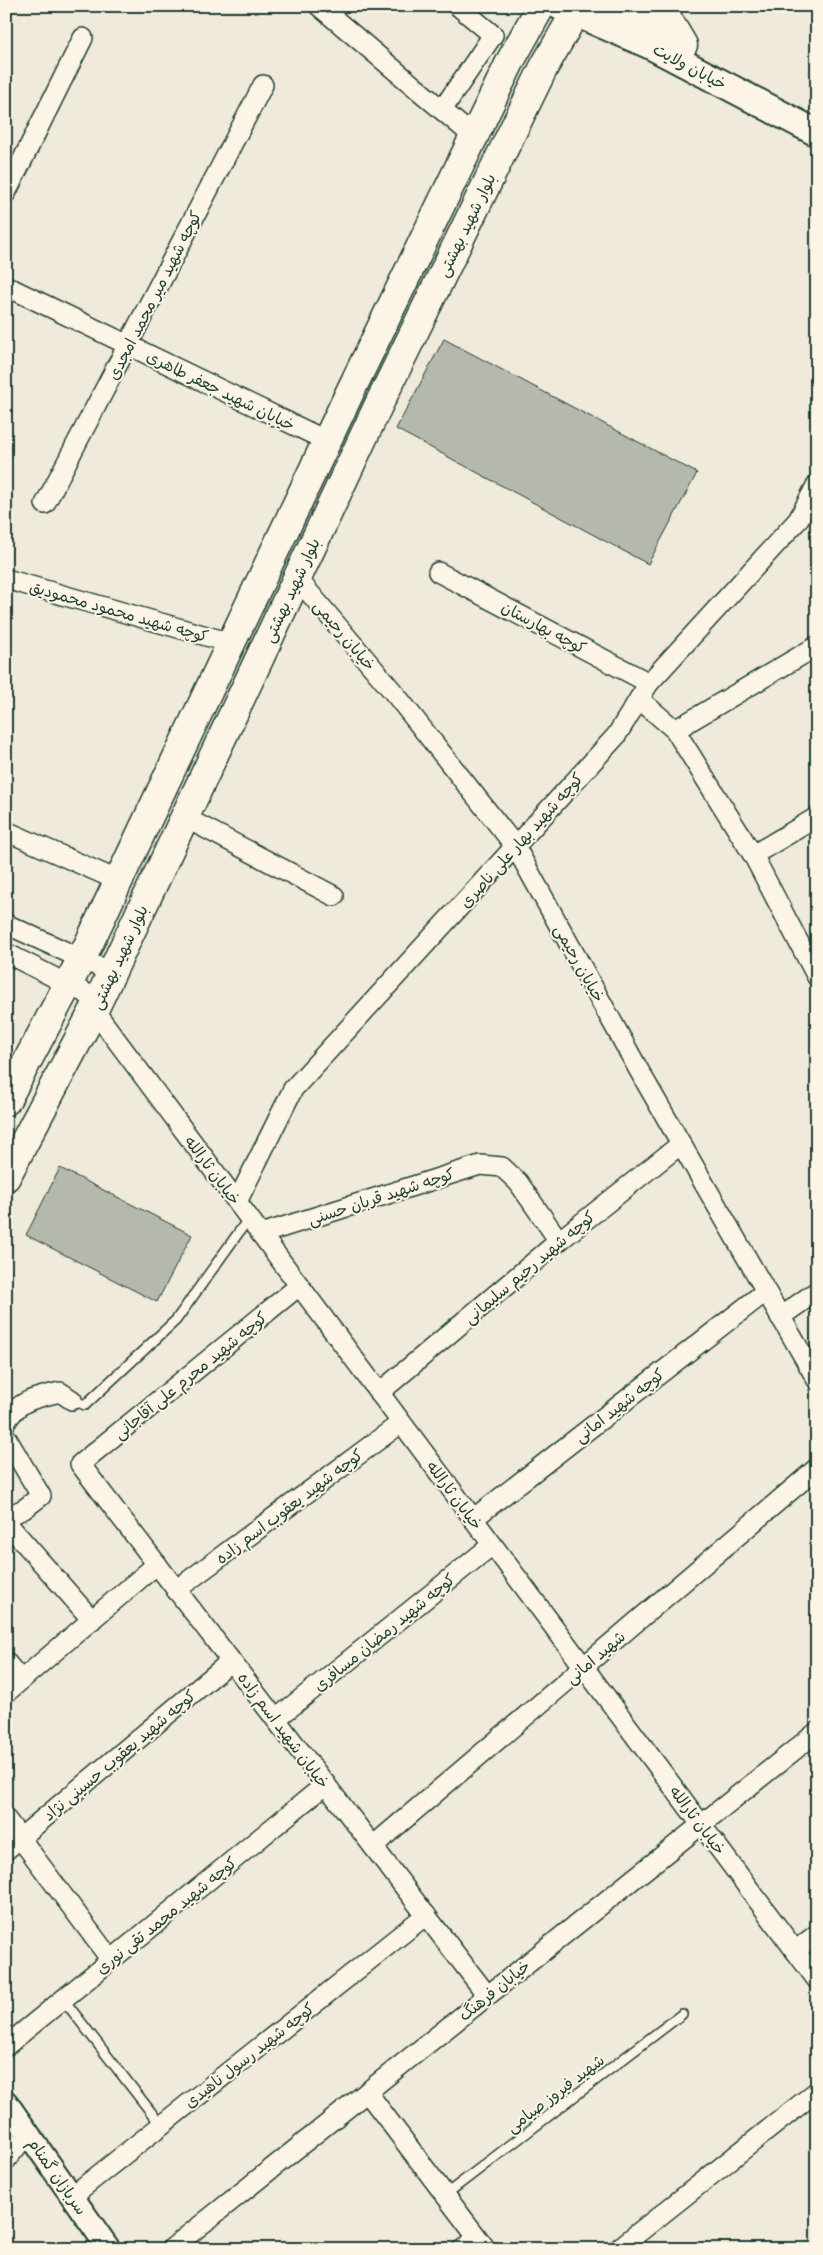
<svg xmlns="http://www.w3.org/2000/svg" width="823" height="2255" font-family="Sriracha,'Playpen Sans Arabic',sans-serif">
<rect width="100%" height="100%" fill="#efeada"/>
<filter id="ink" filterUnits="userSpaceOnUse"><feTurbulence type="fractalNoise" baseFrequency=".02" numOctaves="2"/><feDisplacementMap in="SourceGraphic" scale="10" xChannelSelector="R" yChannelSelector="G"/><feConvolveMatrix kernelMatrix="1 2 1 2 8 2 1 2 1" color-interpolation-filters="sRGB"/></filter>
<g filter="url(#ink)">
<g fill="#b5b9ad" stroke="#1f3d34">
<polygon points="444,339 697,473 648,564 396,429"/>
<polygon points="60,1168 192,1235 157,1302 26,1235"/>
</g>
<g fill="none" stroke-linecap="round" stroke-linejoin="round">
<g stroke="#1f3d34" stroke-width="12">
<g id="service">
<polyline points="72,1400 85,1405 176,1320 249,1218"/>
<polyline points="63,1999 161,2125"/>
<polyline points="445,2195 682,2014"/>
<polyline points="455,2249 474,2234"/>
</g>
</g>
<g stroke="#1f3d34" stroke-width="22">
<g id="minor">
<polyline points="319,6 474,137"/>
<polyline points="458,6 493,35"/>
<polyline points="442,110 493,35"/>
<polyline points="6,193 83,38"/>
<polyline points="6,286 327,441"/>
<polyline points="45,504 263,85"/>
<polyline points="438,572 649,683"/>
<polyline points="297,578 395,694 515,846 641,1074 817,1380"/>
<polyline points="6,579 231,643"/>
<polyline points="639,699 675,730 753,855 817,977"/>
<polyline points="675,730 817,646"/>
<polyline points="184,817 334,896"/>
<polyline points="6,831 119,881"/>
<polyline points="753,855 817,817"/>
<polyline points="6,924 112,973"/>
<polyline points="6,953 99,1000"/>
<polyline points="94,1010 817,1980"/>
<polyline points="237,1202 293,1089 616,736 649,683 798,520 817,484"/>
<polyline points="261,1234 480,1165 502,1167 518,1182 559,1241"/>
<polyline points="299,1286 80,1464 487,1995"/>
<polyline points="780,1317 817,1291"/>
<polyline points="379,1393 559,1241 681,1144"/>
<path d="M6,1422c13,-23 31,-24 54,-30l12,8"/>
<polyline points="6,1437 41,1496 24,1509 6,1517"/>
<polyline points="473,1519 765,1292"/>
<polyline points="6,1522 92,1620"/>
<polyline points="176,1590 401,1423"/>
<polyline points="6,1662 21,1680"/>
<polyline points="6,1693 157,1564"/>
<polyline points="276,1719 492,1545"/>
<polyline points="6,1819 111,1960"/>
<polyline points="373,1846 817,1468"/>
<polyline points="6,1850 231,1661"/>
<polyline points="795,1951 817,1934"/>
<polyline points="6,2046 326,1784"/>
<polyline points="367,2092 486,2249"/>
<polyline points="6,2160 28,2133"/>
<polyline points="72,2196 426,1915"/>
<polyline points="171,2249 817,1732"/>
<polyline points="618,2249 817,2091"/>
</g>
</g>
<g stroke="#1f3d34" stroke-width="26">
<polyline id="tertiary" points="6,2102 109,2249"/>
</g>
<g stroke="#1f3d34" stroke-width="30">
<g id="secondary">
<polyline points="559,6 649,45 817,133"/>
<polyline points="612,6 666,36"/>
</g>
</g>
<g stroke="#1f3d34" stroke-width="31">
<g id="primary">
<polyline points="660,6 683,45"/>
<polyline points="6,1101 82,958 350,392 512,58 541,6"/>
<polyline points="6,1177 94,1010 379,404 544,67 579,6"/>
</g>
</g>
<use href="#service" stroke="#fcf5e5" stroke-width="9"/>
<use href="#minor" stroke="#fcf5e5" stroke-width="19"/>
<use href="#tertiary" stroke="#fcf5e5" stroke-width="22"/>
<use href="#secondary" stroke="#fcf5e5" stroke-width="26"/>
<use href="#primary" stroke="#fcf5e5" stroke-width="28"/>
</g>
</g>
<g text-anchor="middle" stroke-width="4" stroke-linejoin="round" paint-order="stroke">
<g font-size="16" fill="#1f3d34" stroke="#fcf5e5">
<text transform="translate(690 66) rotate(28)" y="6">خیابان ولایت</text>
<text transform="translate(466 225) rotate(-64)" y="6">بلوار شهید بهشتی</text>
<text transform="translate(154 295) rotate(-63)" y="6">کوچه شهید میر محمد امجدی</text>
<text transform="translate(221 390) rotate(26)" y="6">خیابان شهید جعفر طاهری</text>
<text transform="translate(291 590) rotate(-65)" y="6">بلوار شهید بهشتی</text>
<text transform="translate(119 611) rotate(16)" y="6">کوچه شهید محمود محمودیق</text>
<text transform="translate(544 627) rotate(28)" y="6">کوچه بهارستان</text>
<text transform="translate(345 635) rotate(50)" y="6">خیابان رحیمی</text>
<text transform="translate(521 840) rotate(-48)" y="6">کوچه شهید بهار علی ناصری</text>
<text transform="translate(119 957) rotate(-65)" y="6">بلوار شهید بهشتی</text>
<text transform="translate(580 963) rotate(61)" y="6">خیابان رحیمی</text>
<text transform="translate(213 1170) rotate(53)" y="6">خیابان ثارالله</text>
<text transform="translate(381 1196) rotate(-18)" y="6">کوچه شهید قربان حسنی</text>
<text transform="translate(529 1267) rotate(-40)" y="6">کوچه شهید رحیم سلیمانی</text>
<text transform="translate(190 1375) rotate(-39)" y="6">کوچه شهید محرم علی آقاجانی</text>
<text transform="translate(619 1405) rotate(-38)" y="6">کوچه شهید امانی</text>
<text transform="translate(455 1495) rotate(53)" y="6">خیابان ثارالله</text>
<text transform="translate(289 1506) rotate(-37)" y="6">کوچه شهید یعقوب اسم زاده</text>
<text transform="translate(384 1632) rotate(-39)" y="6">کوچه شهید رمضان مسافری</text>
<text transform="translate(595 1657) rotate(-40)" y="6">شهید امانی</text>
<text transform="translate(284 1730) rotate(53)" y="6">خیابان شهید اسم زاده</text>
<text transform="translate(119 1755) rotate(-40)" y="6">کوچه شهید یعقوب حسینی نژاد</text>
<text transform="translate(698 1820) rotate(53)" y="6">خیابان ثارالله</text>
<text transform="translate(166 1915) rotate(-39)" y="6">کوچه شهید محمد تقی نوری</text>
<text transform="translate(494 1990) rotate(-39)" y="6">خیابان فرهنگ</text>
<text transform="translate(249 2055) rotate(-38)" y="6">کوچه شهید رسول ناهیدی</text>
<text transform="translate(555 2093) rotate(-37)" y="6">شهید فیروز صیامی</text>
<text transform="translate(58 2176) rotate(55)" y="6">سربازان گمنام</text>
</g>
</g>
<rect width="823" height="2255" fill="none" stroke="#fcf5e5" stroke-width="25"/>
<rect x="12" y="12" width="798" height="2230" fill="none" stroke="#1f3d34" stroke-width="2" filter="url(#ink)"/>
</svg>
